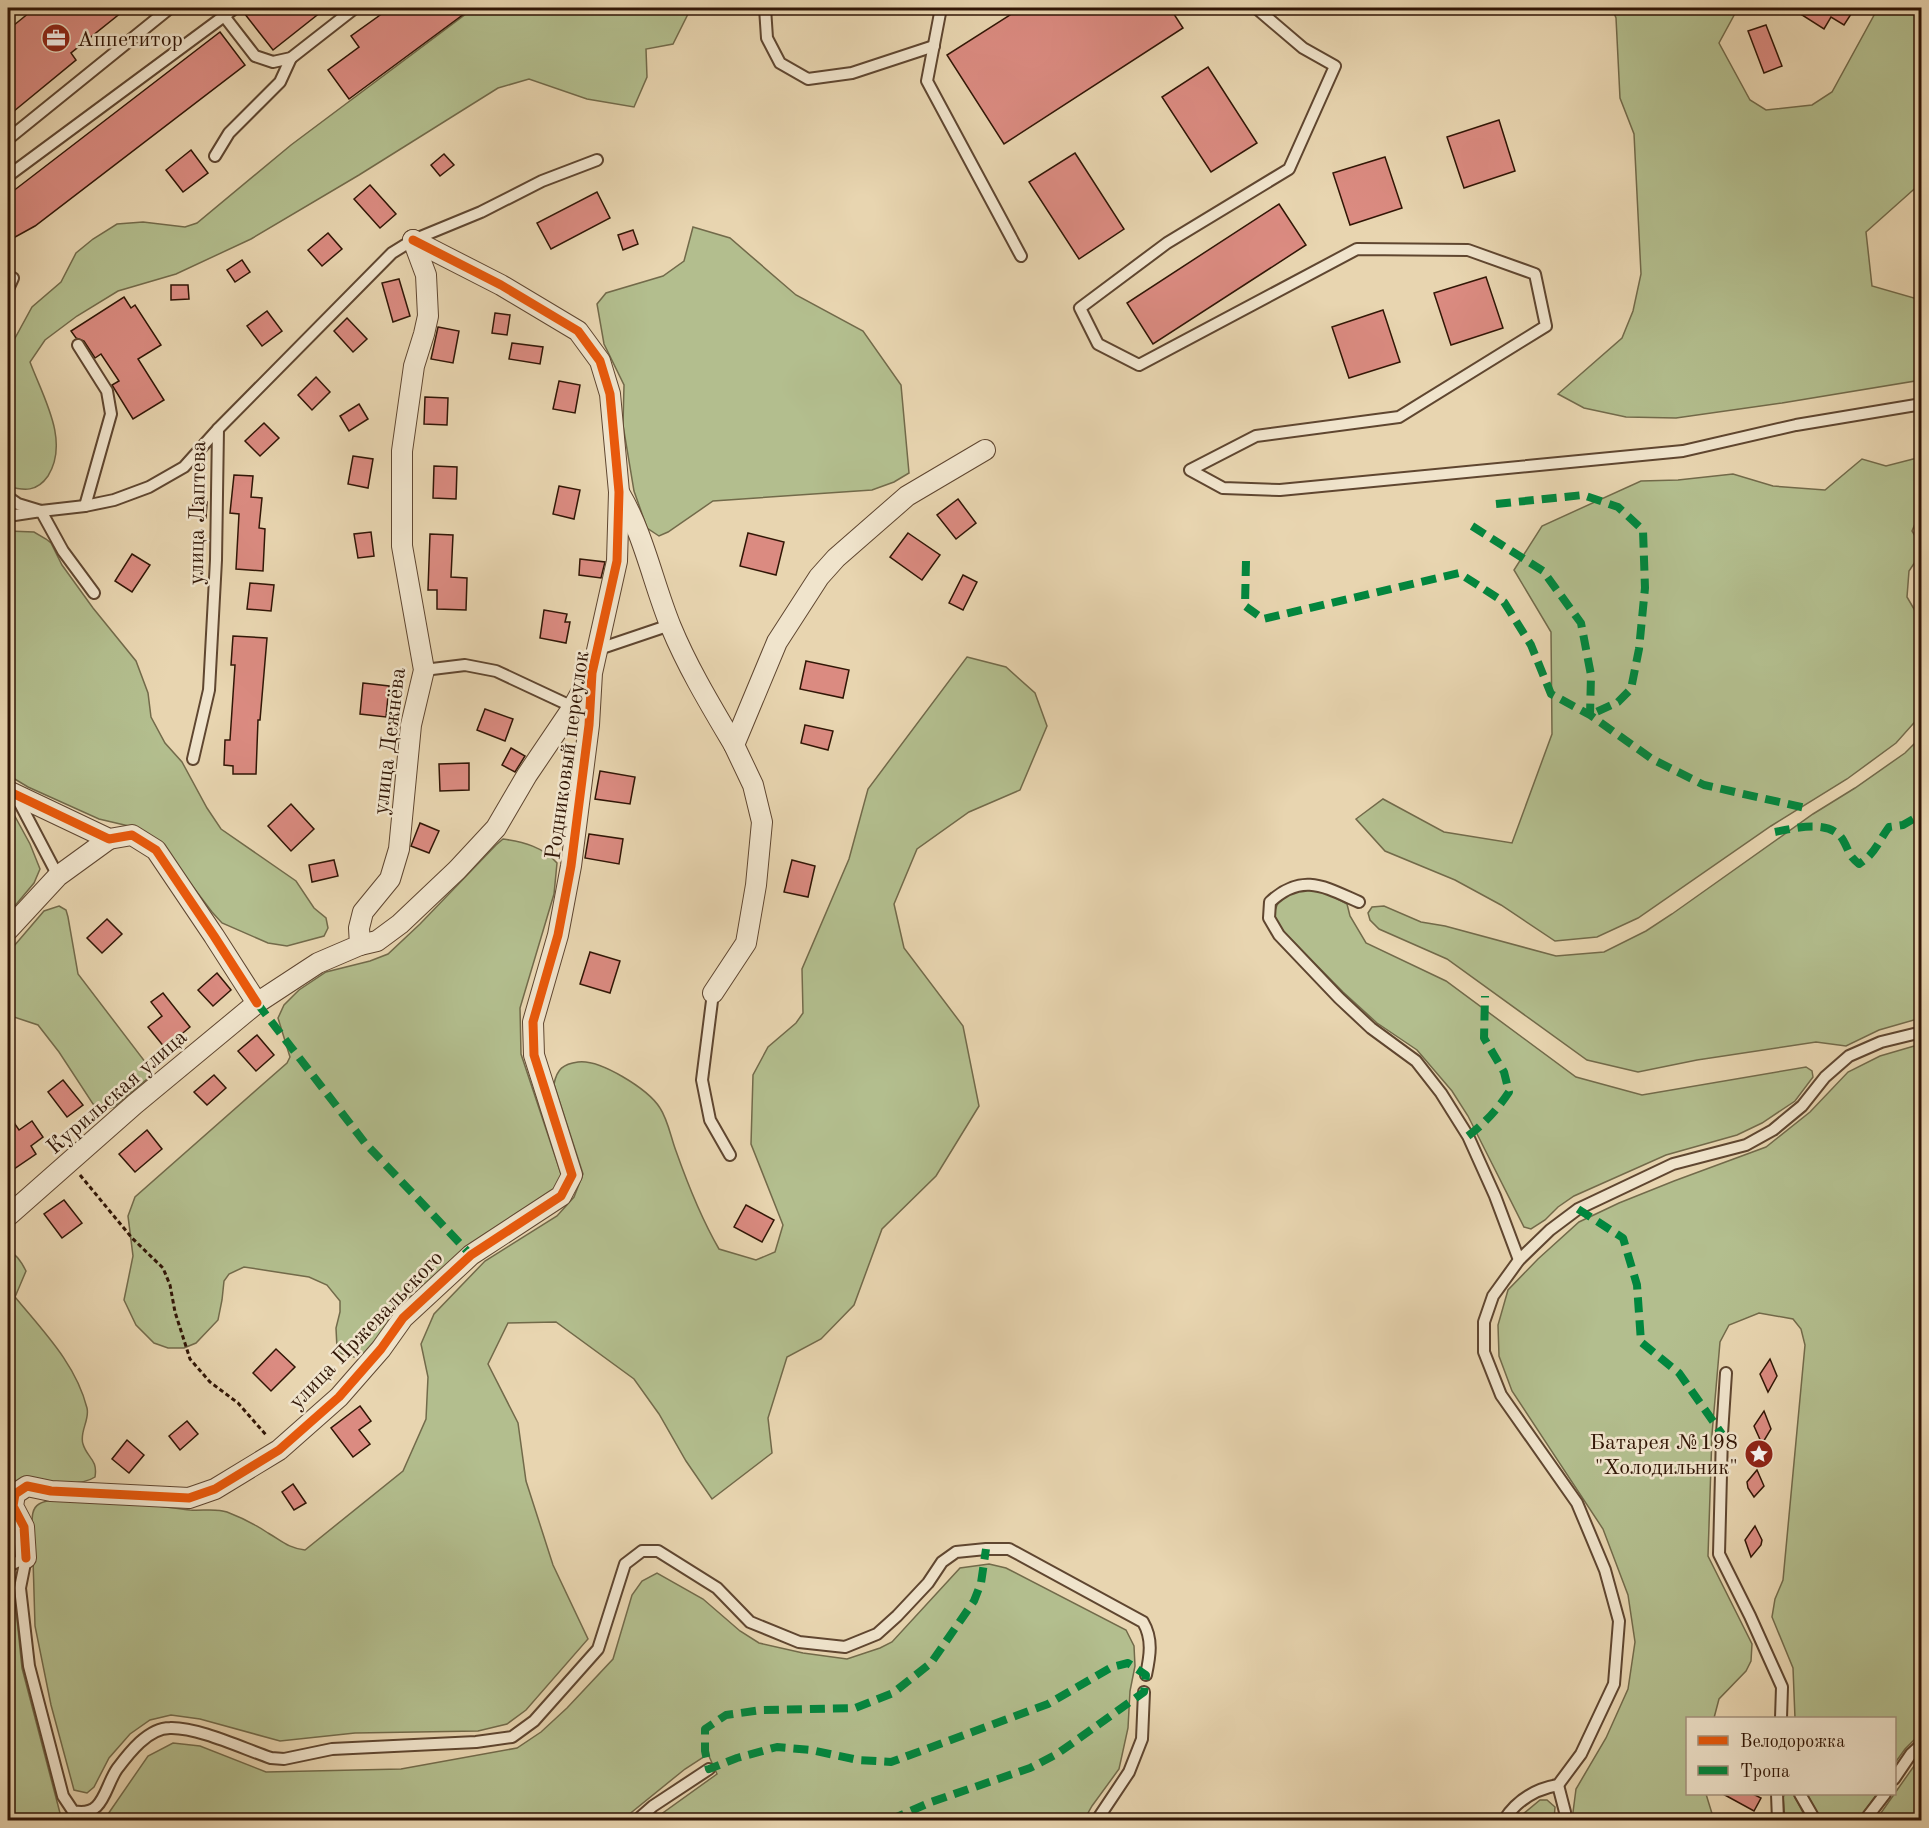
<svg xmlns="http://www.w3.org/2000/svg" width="1929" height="1828" font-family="'Old Standard TT',serif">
<rect width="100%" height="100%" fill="#e8d5b0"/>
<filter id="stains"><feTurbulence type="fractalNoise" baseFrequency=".00333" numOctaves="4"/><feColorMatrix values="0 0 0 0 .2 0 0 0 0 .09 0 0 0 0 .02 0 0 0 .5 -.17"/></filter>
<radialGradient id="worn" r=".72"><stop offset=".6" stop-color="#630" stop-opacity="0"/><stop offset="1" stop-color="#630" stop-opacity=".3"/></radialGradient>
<g fill="#b3be8e" stroke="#726a4a" stroke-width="1.5">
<path d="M474,8h217l-18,36 -27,5 1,28 -13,30 -47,-8 -58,-20 -31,9 -139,87 -108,64 -75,35 -58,17 -41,25 -32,24 -15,22c13,35 40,79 18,114 -11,16 -24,15 -40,10v-135l24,-44 29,-25 15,-29 17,-14 24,-15 26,-2 42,5 12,-4 94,-78z"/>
<polygon points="1612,8 1738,8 1719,43 1750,100 1766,110 1812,105 1832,92 1878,8 1921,8 1921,183 1866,232 1872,286 1921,300 1921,380 1782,403 1676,418 1626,417 1584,408 1558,394 1622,338 1633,311 1641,274 1634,134 1620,98 1616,18"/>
<polygon points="693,227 730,238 796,295 863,331 901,385 909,473 894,482 872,490 713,501 668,532 659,536 647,528 634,491 623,425 624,385 604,344 597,304 606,293 663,276 684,261"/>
<polygon points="1921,457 1921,515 1919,515 1912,531 1921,546 1921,553 1909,571 1907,597 1921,621 1921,715 1896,743 1847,779 1771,826 1638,918 1597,937 1555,941 1501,905 1455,880 1385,851 1356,819 1383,799 1444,832 1512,843 1552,734 1551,632 1514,570 1542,526 1641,481 1678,480 1733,474 1773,486 1825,490 1862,459 1886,466"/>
<polygon points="8,531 34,532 46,539 51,543 62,565 93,608 136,661 148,693 151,717 165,743 182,762 207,808 221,829 296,881 314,908 326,918 328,928 324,936 287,946 268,943 222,923 212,912 160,843 133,827 99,819 28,787 8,775"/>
<path d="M967,657l39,10 29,26 12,33 -27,64 -51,22 -52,37 -23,55 10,44 59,78 16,80 -43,70 -54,53 -28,76 -33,34 -34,18 -19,61 4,35 -60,46 -26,-38 -27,-47 -25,-35 -78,-57 -48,1 -20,41 30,59 8,58 27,84 35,74 -62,71 -19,14 -29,7 -123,2 -75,8 -80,-22 -29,-4 -21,5 -20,14 -21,24 -15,29 -7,6 -13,-3 -23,-85 -16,-79 -3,-101c0,-8 0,-17 7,-21 20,-13 123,3 151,6 12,1 26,-2 37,2 13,5 29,13 41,21 14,8 20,15 37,17l98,-79 23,-52 2,-42 -7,-33 13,-30 51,-53 72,-45 17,-19 9,-23 -29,-90c3,-15 9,-20 24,-22 22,-3 70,27 82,46 8,12 11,30 16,43 12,34 25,67 43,98l37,11 19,-8 8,-27 -32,-81 2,-69 15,-28 28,-24 7,-10 -1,-44 47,-110 19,-70z"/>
<polygon points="1921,737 1921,1018 1879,1030 1846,1046 1816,1042 1697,1060 1638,1072 1587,1060 1447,959 1379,929 1370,920 1368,913 1372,907 1384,906 1421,922 1445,926 1556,956 1604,952 1646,931 1672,914 1813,814 1855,788 1905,753"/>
<polygon points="8,808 12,811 30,844 40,869 34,883 8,914"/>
<path d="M503,839c21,3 40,8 54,24l-3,31 -34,114 1,46 41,123 -6,13 -192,165 -10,2 -15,-4 -2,-5 -1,-20 4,-16v-11l-13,-16 -18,-8 -65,-10 -15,7 -5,7 -2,19 -4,20 -22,23 -12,5h-16l-14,-5 -18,-18 -12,-25 9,-44 -5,-40 7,-19 152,-134 3,-6 -12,-39 6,-13 15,-15 27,-18 44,-11 18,-7 32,-30 76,-79z"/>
<path d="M1301,890l22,1 24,13 3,12 16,27 80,38 130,96 66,18 164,-28 6,4 1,6 -18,24 -33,22 -25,12 -71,20 -92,41 -16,11 -13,13 -14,9 -7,-2 -56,-111 -16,-25 -35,-41 -40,-27 -34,-31 -60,-61 -9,-16c3,-17 11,-21 27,-25z"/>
<polygon points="59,906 66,910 68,917 78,974 146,1063 149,1074 147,1079 114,1107 104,1109 93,1104 59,1052 38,1025 8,1015 8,953 44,911"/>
<polygon points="1921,1044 1921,1733 1905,1749 1895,1763 1894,1718 1795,1718 1793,1668 1772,1617 1775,1599 1783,1580 1805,1345 1801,1329 1793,1319 1759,1313 1729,1325 1720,1342 1712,1434 1708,1556 1752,1644 1751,1661 1746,1671 1719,1699 1714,1718 1688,1718 1688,1794 1706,1794 1714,1820 1572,1820 1576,1789 1606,1738 1628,1689 1635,1642 1628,1595 1603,1529 1512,1391 1499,1356 1498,1325 1508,1290 1538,1259 1579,1222 1619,1203 1674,1181 1766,1147 1810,1112 1848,1072 1880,1056"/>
<path d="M8,1251c8,2 14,12 18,20l-11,26c28,34 61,67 72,111 3,12 -8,24 -4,36 4,14 15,15 12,33 -14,10 -50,5 -67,3l-14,39 4,32 -10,7z"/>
<polygon points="989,1564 1006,1568 1126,1630 1134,1646 1135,1666 1130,1691 1128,1728 1119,1769 1092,1806 1084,1820 653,1820 717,1774 708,1754 685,1769 622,1820 96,1820 106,1817 148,1756 173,1743 200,1746 266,1772 401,1769 517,1748 541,1732 567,1708 613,1659 632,1595 642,1581 657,1573 703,1599 740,1631 759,1643 803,1653 847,1659 880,1648 892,1642 960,1568"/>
<polygon points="8,1574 13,1580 22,1668 60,1813 69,1820 8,1820"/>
<polygon points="1921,1756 1921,1820 1876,1820"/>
<polygon points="1785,1794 1793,1794 1807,1820 1785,1820 1783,1797"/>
<polygon points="1807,1794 1877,1794 1859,1819 1854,1820 1821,1819"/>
<polygon points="1540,1800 1547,1800 1555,1807 1554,1820 1518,1820 1523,1814"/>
</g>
<g fill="#db8b81" stroke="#311606" stroke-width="1.5">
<polygon points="35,8 127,8 71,53 76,60 8,116 8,30"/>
<polygon points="251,8 326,8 273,50 244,13"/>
<polygon points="390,8 472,8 349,99 328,70 359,47 351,36"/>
<polygon points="1021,8 1170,8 1183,28 1004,144 947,55"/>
<polygon points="1791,8 1855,8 1844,25 1831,17 1824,29"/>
<polygon points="1766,25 1782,66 1764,73 1748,31"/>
<polygon points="220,32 245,65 35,226 8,241 8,195"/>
<polygon points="1208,67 1257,143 1211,172 1162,97"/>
<polygon points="1499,120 1515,171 1464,188 1447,137"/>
<polygon points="191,150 208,173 183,192 166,170"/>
<polygon points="1075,153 1124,229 1079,259 1029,182"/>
<polygon points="444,154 454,165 440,176 431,165"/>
<polygon points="1385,157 1402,208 1350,225 1333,173"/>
<polygon points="370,185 396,214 380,228 354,199"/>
<polygon points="597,192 610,218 551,249 537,223"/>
<polygon points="1279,204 1306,245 1153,344 1127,303"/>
<polygon points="633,230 638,244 623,250 618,235"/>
<polygon points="328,233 342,249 322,266 308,250"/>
<polygon points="242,260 250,272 235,282 227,270"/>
<polygon points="1486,277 1503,328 1451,345 1434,293"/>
<polygon points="399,279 410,316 393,322 382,283"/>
<polygon points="171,285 188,285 189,299 171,300"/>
<polygon points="124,297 131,308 135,305 161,345 138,359 164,400 133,419 112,385 119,381 101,354 95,358 84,341 76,338 71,331"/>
<polygon points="1383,310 1400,362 1349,378 1332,327"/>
<polygon points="267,311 282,331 262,346 247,326"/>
<polygon points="495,313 510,315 507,335 492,333"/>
<polygon points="347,318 367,339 353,352 334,331"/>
<polygon points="438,327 459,331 453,363 431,359"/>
<polygon points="512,343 543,347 540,364 509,359"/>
<polygon points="316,377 330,392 312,410 298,395"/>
<polygon points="559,381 580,385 575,413 553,409"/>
<polygon points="425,397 448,398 447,425 424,424"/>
<polygon points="359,404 368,419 349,431 340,416"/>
<polygon points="264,423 279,438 260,456 245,441"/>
<polygon points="353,456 373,459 368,488 348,484"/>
<polygon points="434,466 457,467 456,499 433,498"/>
<polygon points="234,475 253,476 251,497 262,498 259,528 265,529 263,571 236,569 239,514 230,513"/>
<polygon points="559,486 580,490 574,519 553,514"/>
<polygon points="958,499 976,523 956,539 937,515"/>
<polygon points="193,501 207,502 206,518 192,517"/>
<polygon points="371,532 374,556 358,558 354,534"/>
<polygon points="748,533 784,542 776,575 740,566"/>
<polygon points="908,533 940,555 922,580 890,557"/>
<polygon points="430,534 453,535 451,577 467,578 466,610 437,609 437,590 428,590"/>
<polygon points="132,554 150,565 132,592 115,581"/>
<polygon points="580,559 605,562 601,578 579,575"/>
<polygon points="963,575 977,582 963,610 949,603"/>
<polygon points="250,583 274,585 271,611 247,609"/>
<polygon points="544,610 567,614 565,622 570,622 566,643 540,638"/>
<polygon points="233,636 267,638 260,720 258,720 256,774 233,774 233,766 224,765 225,740 230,740 235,665 231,665"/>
<polygon points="806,661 849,670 843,698 800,689"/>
<polygon points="363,683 389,686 386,717 360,714"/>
<polygon points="485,709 513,719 505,741 477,730"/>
<polygon points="805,725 833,731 828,750 801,743"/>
<polygon points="511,748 525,756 515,772 502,765"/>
<polygon points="469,763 469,790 440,791 439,764"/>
<polygon points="600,771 635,777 630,804 595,799"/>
<polygon points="291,804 314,829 291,851 268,826"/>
<polygon points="420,823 439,831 429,853 411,846"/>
<polygon points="589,834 623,839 619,864 585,858"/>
<polygon points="334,860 338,876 312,882 309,865"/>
<polygon points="792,860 815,866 808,897 784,892"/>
<polygon points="107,919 122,934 102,953 87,938"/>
<polygon points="590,952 620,961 610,993 580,984"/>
<polygon points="217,973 231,990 213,1006 198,990"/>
<polygon points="163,993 190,1027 165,1048 148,1027 162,1016 151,1002"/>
<polygon points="257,1035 274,1055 256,1071 238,1051"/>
<polygon points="214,1075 226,1088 207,1105 194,1092"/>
<polygon points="63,1080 83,1105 67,1117 48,1092"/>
<polygon points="8,1114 19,1130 32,1121 43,1137 31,1146 36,1154 8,1173"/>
<polygon points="147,1130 162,1149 135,1172 119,1154"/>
<polygon points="64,1200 82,1223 62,1238 44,1214"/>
<polygon points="746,1205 774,1220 762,1242 734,1227"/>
<polygon points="276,1349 295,1367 271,1391 253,1373"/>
<polygon points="1770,1359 1777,1376 1768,1392 1760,1374"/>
<polygon points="360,1406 371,1421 359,1430 370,1444 353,1457 331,1428"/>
<polygon points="1764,1411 1771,1429 1762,1444 1754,1426"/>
<polygon points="187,1421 198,1434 180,1450 169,1436"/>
<polygon points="127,1440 144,1455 129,1473 112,1459"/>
<polygon points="1757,1470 1764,1486 1754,1497 1748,1488 1747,1482"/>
<polygon points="293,1484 306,1503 294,1510 282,1492"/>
<polygon points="1755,1526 1762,1540 1761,1545 1751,1557 1745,1540"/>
<polygon points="1723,1794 1753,1794 1761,1798 1754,1811"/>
</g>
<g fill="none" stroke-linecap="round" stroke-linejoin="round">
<g stroke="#5f4630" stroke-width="14">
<g id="lane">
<polyline points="765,8 767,38 780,63 808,79 852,73 934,46"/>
<polyline points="941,8 927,81 1021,256"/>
<polyline points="1256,8 1303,48 1335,66 1289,169 1167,243 1080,308 1098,344 1139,365 1357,249 1468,250 1535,274 1546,326 1399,417 1256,436 1190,470 1223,488 1280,490 1683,451 1796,425 1922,404"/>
<polyline points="224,16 255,56 273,62 291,58 355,8"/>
<polyline points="8,139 170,8"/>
<polyline points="215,156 229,133 280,82 291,58"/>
<polyline points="8,176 235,8"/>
<polyline points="8,289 13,278"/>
<polyline points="78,345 107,391 111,414 85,506"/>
<polyline points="8,497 18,504 41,511 85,506 114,500 149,487 184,467 218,429"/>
<polyline points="8,516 41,511 63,551 94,593"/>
<polyline points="599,649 670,625"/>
<polyline points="424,670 465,665 496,671 573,707"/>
<polyline points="193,759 209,690 216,560 218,429 392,253 413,240 481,212 542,181 597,160"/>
<polyline points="16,796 58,876"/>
<path d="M1359,902c-34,-15 -57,-30 -89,0l-1,16 10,17 60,63 32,30 45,33 25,32 27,43 27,60 24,64"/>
<polyline points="713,993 702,1080 710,1120 730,1155"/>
<polyline points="1726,1373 1722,1434 1719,1554 1750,1616 1782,1687 1781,1718"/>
<path d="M8,1566l18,-8 -6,30 9,78 34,130 10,15c31,7 31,-23 44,-42 12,-16 31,-41 53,-41 28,-1 74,21 101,30l13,1 48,-10 144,-7 36,-5 22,-16 64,-72 27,-85 17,-13h16l59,37 33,34 49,20 46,5 32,-13 20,-18 31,-33 14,-21 14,-10 30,-3h23l134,73c10,17 7,34 3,53"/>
<polyline points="1894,1779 1911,1754 1922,1744"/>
<polyline points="1558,1785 1565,1812 1565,1820"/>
<polyline points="1777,1794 1778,1820"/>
<polyline points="1800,1794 1815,1820"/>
<polyline points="637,1820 653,1806 709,1769"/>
<polyline points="1097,1820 1129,1772 1142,1739 1144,1692"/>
<path d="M1504,1820c13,-20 31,-31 54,-35l23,-31 33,-70 5,-63 -14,-51 -28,-67 -76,-108 -17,-43v-30l9,-26 26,-36 31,-30 28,-21 95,-45 73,-19 27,-15 29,-24 23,-29 24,-21 32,-14 41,-10"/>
<polyline points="1865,1820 1885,1794"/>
</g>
</g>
<g stroke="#5f4630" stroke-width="22">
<g id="street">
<path d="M620,494c24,41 33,89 51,133 17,41 40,79 63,118"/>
<polyline points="8,791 109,839 132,835 156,850 214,936 257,1003"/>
<polyline points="8,930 58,876 109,839"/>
<polyline points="360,945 377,941 400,924 457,870 496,828 527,775 573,707 589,678"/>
<polyline points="713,993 746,943 756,885 762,822 753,785 734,745 777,642 819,577 836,558 907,496 985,450"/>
<polyline points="8,1216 135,1104 257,1003 318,963 360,945 359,928 363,912 390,879 399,849 411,725 424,670 402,546 402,451 414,366 424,334 428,316 426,275 413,240"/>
<polyline points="26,1558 24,1527 13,1506 15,1494 27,1486 51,1491 189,1498 215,1489 279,1450 339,1397 381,1349 403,1318 471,1255 561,1196 572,1175 534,1055 533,1022 558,935 571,866 589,725 592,673 617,561 619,492 610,394 600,361 578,331 501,285 413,240"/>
</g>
</g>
<polyline stroke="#311606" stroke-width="3" stroke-dasharray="4.5 3" stroke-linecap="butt" points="80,1175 132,1238 163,1268 170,1285 175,1312 190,1359 210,1382 238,1403 267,1436"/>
<use href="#lane" stroke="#f0e4cc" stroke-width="10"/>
<use href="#street" stroke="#f0e4cc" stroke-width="20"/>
<g stroke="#00873e" stroke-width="8" stroke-dasharray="15 8" stroke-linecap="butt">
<polyline points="1496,504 1583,495 1618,507 1643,530 1645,588 1639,649 1631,689 1618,702 1590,715"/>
<polyline points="1472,526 1543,571 1581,623 1591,675 1590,715"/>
<polyline points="1246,561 1245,606 1263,619 1459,573 1504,602 1531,645 1551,694 1590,715 1652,759 1704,785 1810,809"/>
<path d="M1775,832c20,-4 56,-13 68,8 7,12 4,14 16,24 16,-10 19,-22 30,-37l14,-2 19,-11"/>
<polyline points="257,1003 365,1143 471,1255"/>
<path d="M1468,1136c17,-13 29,-26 41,-44l-5,-20 -20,-34 1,-42"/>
<polyline points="1578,1209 1623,1238 1637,1285 1641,1342 1679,1373 1722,1434"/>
<polyline points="890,1820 931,1802 1030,1768 1057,1754 1144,1692 1146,1675 1128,1663 1112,1667 1048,1704 891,1762 858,1760 811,1750 777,1747 737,1758 709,1769 705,1751 705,1729 726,1715 762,1710 855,1708 893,1693 931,1663 974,1601 981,1583 986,1549"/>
</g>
<g stroke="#f0e4cc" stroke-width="13">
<g id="cycleway">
<polyline points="8,791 109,839 132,835 156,850 214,936 257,1003"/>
<polyline points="26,1558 24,1527 13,1506 15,1494 27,1486 51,1491 189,1498 215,1489 279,1450 339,1397 381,1349 403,1318 471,1255 561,1196 572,1175 534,1055 533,1022 558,935 571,866 589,725 592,673 617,561 619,492 610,394 600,361 578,331 501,285 413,240"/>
</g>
</g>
<use href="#cycleway" stroke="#e8590c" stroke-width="9"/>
</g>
<defs>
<g id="office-disc" transform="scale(1.5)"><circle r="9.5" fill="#8f2418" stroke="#f0e4cc"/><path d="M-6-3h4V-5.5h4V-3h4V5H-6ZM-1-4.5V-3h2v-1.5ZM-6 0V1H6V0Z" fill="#fff"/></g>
<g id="sight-disc" transform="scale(1.5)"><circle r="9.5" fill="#8f2418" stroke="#f0e4cc"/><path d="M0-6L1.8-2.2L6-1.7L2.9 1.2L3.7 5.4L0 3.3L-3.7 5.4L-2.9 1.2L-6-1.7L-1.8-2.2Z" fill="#fff"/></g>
</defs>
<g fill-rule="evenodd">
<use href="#office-disc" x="56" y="38"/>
<use href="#sight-disc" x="1759" y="1454"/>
</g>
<g text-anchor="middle" stroke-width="5" stroke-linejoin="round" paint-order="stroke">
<g font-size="22" fill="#311606" stroke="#f0e4cc" text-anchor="start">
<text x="77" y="46">Аппетитор</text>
<text x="1738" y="1449" text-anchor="end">Батарея №198<tspan x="1738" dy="25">"Холодильник"</tspan></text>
</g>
<g font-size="22" fill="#311606" stroke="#f0e4cc">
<text transform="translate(196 513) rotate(-89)" y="8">улица Лаптева</text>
<text transform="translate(388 741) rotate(-83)" y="8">улица Дежнёва</text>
<text transform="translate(566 755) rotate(-82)" y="8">Родниковый переулок</text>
<text transform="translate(116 1091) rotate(-41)" y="8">Курильская улица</text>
<text transform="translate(365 1329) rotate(-46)" y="8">улица Пржевальского</text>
</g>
</g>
<rect width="1929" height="1828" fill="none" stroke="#e8d5b0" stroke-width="30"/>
<rect x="9" y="9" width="1911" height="1810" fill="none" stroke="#311606" stroke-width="3"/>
<rect x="15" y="15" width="1899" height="1798" fill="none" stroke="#311606" stroke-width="1.5"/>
<rect x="1686" y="1717" width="210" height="78" fill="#f0e4cc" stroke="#a4927d" stroke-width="1.5"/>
<rect x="1698" y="1736" width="30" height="9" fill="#e8590c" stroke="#a4927d" stroke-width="1.5"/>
<text x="1740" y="1747" font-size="18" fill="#311606">Велодорожка</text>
<rect x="1698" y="1766" width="30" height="9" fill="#00873e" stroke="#a4927d" stroke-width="1.5"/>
<text x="1740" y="1777" font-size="18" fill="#311606">Тропа</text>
<rect width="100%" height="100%" filter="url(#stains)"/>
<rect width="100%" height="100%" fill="url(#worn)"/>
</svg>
